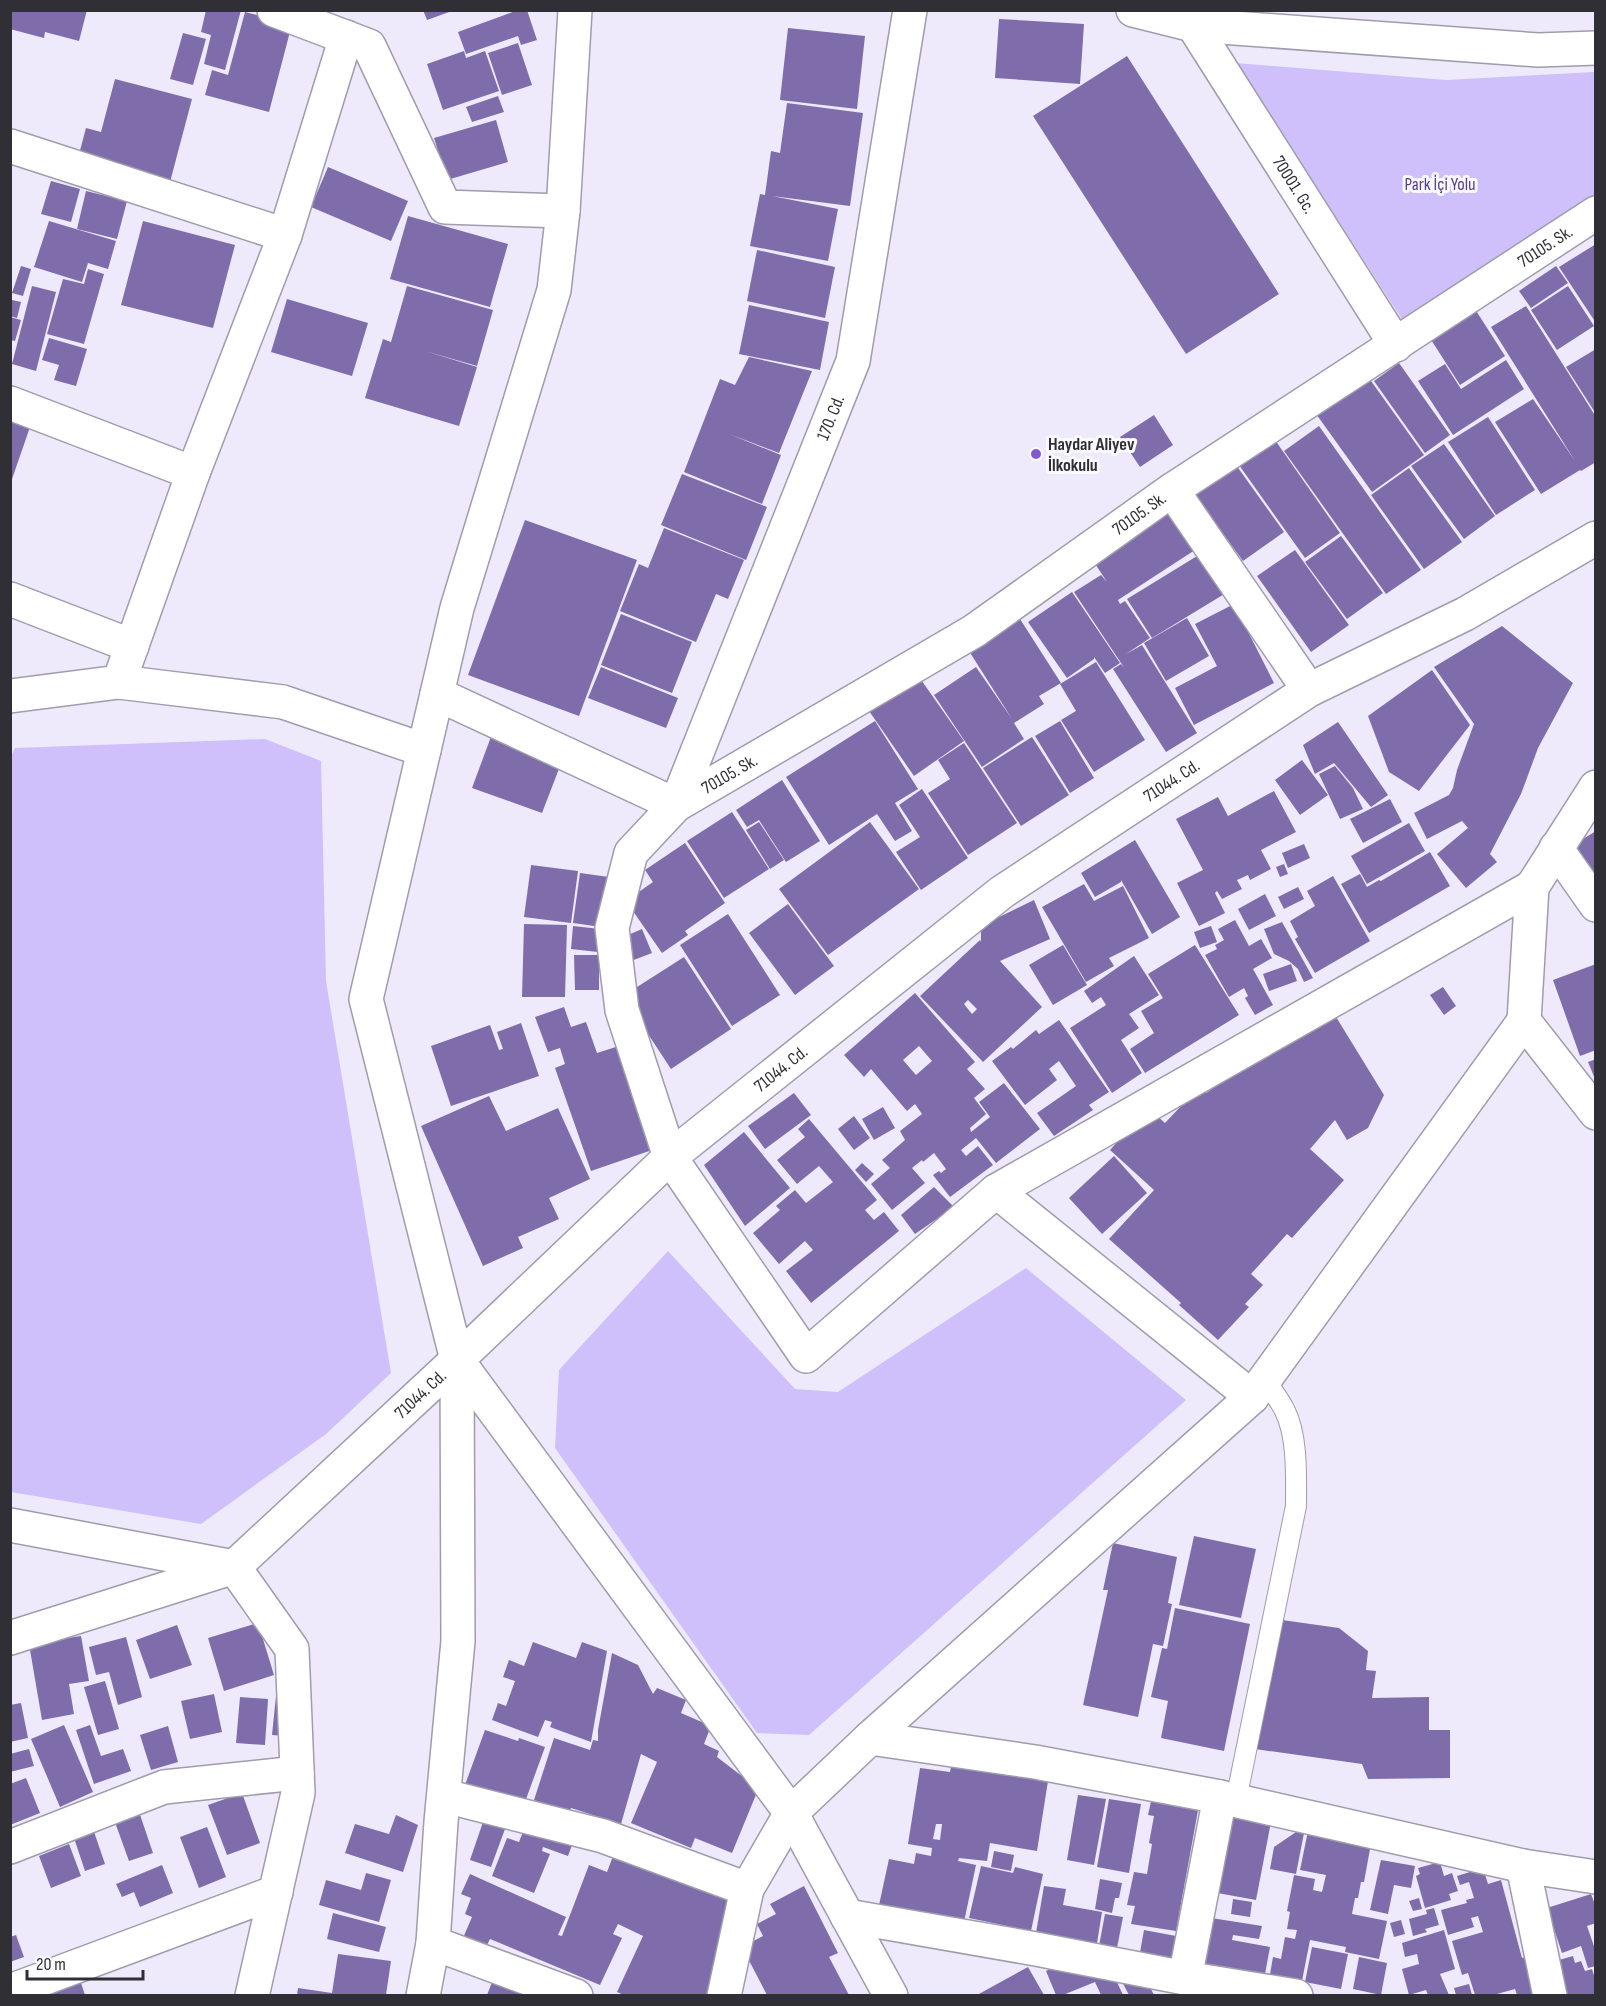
<svg xmlns="http://www.w3.org/2000/svg" width="1606" height="2006" font-family="'Sofia Sans Condensed',sans-serif">
<rect width="100%" height="100%" fill="#eeeafb"/>
<g fill="#cfbffa">
<polygon points="1236,63 1446,80 1595,72 1595,204 1409,330"/>
<polygon points="265,739 321,761 326,981 391,1373 326,1434 201,1524 11,1492 11,757 15,748"/>
<polygon points="668,1251 795,1389 838,1392 1026,1268 1186,1400 809,1735 757,1733 555,1448 559,1370"/>
</g>
<g fill="#7f6dab" fill-rule="evenodd">
<polygon points="10,10 87,10 79,41 45,32 44,38 10,29"/>
<polygon points="206,10 241,10 225,70 204,64 211,35 201,32"/>
<polygon points="423,10 452,10 452,11 427,20"/>
<polygon points="518,10 527,10 537,40 521,45 518,36 466,54 458,32"/>
<polygon points="245,12 292,24 269,112 205,95 212,70 228,75"/>
<polygon points="999,19 1084,24 1080,84 995,78"/>
<polygon points="788,28 865,36 857,109 780,100"/>
<polygon points="183,33 206,39 193,85 170,79"/>
<polygon points="518,43 532,85 502,95 488,53"/>
<polygon points="464,51 466,58 485,51 499,91 443,110 427,64"/>
<polygon points="1127,56 1279,294 1186,354 1033,116"/>
<polygon points="115,79 192,99 170,182 78,158 86,128 101,132"/>
<polygon points="498,96 504,112 472,122 466,107"/>
<polygon points="787,103 863,113 850,206 772,196 838,209 828,261 750,246 760,194 765,195 771,151 780,153"/>
<polygon points="496,120 508,162 447,180 434,138"/>
<polygon points="328,167 408,201 391,241 311,207"/>
<polygon points="51,181 80,189 71,222 41,214"/>
<polygon points="86,191 127,201 117,239 77,229"/>
<polygon points="408,216 508,244 490,307 390,279"/>
<polygon points="49,221 116,241 108,269 88,263 82,282 34,267"/>
<polygon points="143,221 235,245 213,328 121,305"/>
<polygon points="1596,244 1596,323 1559,267"/>
<polygon points="757,250 835,267 825,318 747,301"/>
<polygon points="21,266 31,269 23,296 12,293"/>
<polygon points="1556,266 1568,283 1531,308 1519,291"/>
<polygon points="88,269 104,274 84,344 47,334 63,279 84,284"/>
<polygon points="32,286 56,292 36,371 12,364"/>
<polygon points="407,286 493,310 477,366 425,351 477,367 459,426 365,398 383,339 391,342"/>
<polygon points="1568,286 1594,326 1557,350 1531,310"/>
<polygon points="287,299 368,323 352,376 271,352"/>
<polygon points="12,300 21,302 17,318 10,316"/>
<polygon points="749,305 829,322 820,370 739,354"/>
<polygon points="1473,306 1505,356 1460,385 1428,335"/>
<polygon points="1526,306 1596,417 1596,462 1581,471 1580,470 1541,494 1495,422 1533,399 1575,461 1491,327"/>
<polygon points="10,317 21,320 15,341 10,340"/>
<polygon points="49,338 87,349 76,386 54,380 59,365 42,360"/>
<polygon points="1596,349 1596,414 1566,367"/>
<polygon points="749,357 812,371 779,453 729,434 781,455 762,504 684,472 720,379 735,385"/>
<polygon points="1506,360 1524,389 1453,435 1418,381 1445,364 1461,389"/>
<polygon points="1399,363 1450,435 1425,453 1374,381"/>
<polygon points="1366,374 1424,455 1372,492 1314,411"/>
<polygon points="1154,415 1173,445 1140,467 1120,437"/>
<polygon points="1488,417 1535,490 1496,515 1448,442"/>
<polygon points="10,421 30,427 11,482 10,482"/>
<polygon points="1319,426 1421,570 1386,594 1284,451"/>
<polygon points="1275,440 1340,533 1305,558 1239,465"/>
<polygon points="1444,444 1495,516 1464,539 1411,466"/>
<polygon points="1231,458 1284,532 1243,561 1189,487"/>
<polygon points="1409,468 1462,542 1424,569 1371,495"/>
<polygon points="682,474 767,507 746,560 661,525"/>
<polygon points="1168,510 1195,550 1118,600 1120,604 1125,601 1150,638 1126,654 1142,645 1197,733 1166,752 1113,669 1121,664 1124,667 1121,663 1125,661 1121,663 1074,592 1101,575 1107,582 1092,559"/>
<polygon points="525,520 637,560 579,716 468,675"/>
<polygon points="664,528 744,560 728,599 716,594 696,642 620,611 639,564 648,568"/>
<polygon points="1341,536 1383,593 1347,619 1305,562"/>
<polygon points="1295,550 1349,625 1311,652 1257,576"/>
<polygon points="1202,553 1226,593 1152,638 1127,599"/>
<polygon points="1072,592 1120,663 1105,673 1094,657 1094,659 1067,678 1028,622"/>
<polygon points="1234,604 1274,683 1194,725 1175,688 1217,666 1195,624"/>
<polygon points="621,614 692,642 672,693 601,665"/>
<polygon points="1187,618 1209,656 1166,681 1144,643"/>
<polygon points="1020,619 1061,683 1039,696 1044,704 1014,723 1024,739 982,767 934,695 976,667 1012,719 969,651"/>
<polygon points="1502,626 1573,683 1538,748 1521,794 1490,854 1497,862 1466,888 1437,854 1468,828 1462,821 1427,839 1414,813 1449,795 1453,788 1457,770 1474,724 1434,667"/>
<polygon points="1096,662 1145,740 1094,772 1061,720 1076,711 1060,684"/>
<polygon points="601,667 678,698 666,728 588,698"/>
<polygon points="1432,670 1470,725 1419,791 1389,772 1368,716"/>
<polygon points="917,674 964,741 914,776 867,708"/>
<polygon points="875,721 918,789 895,803 912,831 895,841 877,814 829,845 786,777"/>
<polygon points="1060,721 1094,778 1070,793 1035,736"/>
<polygon points="1338,722 1388,795 1371,807 1334,763 1315,774 1303,745"/>
<polygon points="492,734 562,761 542,813 472,788"/>
<polygon points="1032,737 1069,795 1021,826 983,768"/>
<polygon points="964,743 1017,823 968,855 928,793 950,779 938,760"/>
<polygon points="1302,760 1328,795 1300,815 1275,780"/>
<polygon points="1335,766 1353,788 1363,809 1340,819 1319,774"/>
<polygon points="782,780 820,841 786,862 759,820 747,827 736,810"/>
<polygon points="922,789 968,858 921,890 896,852 920,837 899,805"/>
<polygon points="1274,791 1296,832 1261,850 1271,869 1250,880 1248,875 1237,880 1242,889 1222,899 1217,891 1215,893 1225,913 1199,926 1177,883 1203,870 1176,819 1218,797 1228,816"/>
<polygon points="1390,799 1402,822 1363,843 1350,819"/>
<polygon points="732,812 769,869 724,898 687,841"/>
<polygon points="759,822 784,860 770,869 746,830"/>
<polygon points="870,822 919,889 828,955 779,889"/>
<polygon points="1409,823 1425,851 1367,884 1351,856"/>
<polygon points="1596,831 1596,872 1592,874 1573,845"/>
<polygon points="1135,840 1180,917 1152,934 1121,880 1121,882 1095,897 1081,873"/>
<polygon points="685,843 725,903 685,931 688,935 662,953 626,901 653,882 645,870"/>
<polygon points="1304,844 1310,858 1288,868 1282,853"/>
<polygon points="1430,852 1450,886 1369,933 1341,884 1360,874 1367,887 1379,880 1381,881"/>
<polygon points="1284,864 1288,874 1280,877 1276,867"/>
<polygon points="531,865 578,871 571,923 524,917"/>
<polygon points="580,873 609,877 601,927 573,923"/>
<polygon points="1333,876 1370,941 1315,973 1295,939 1298,937 1290,921 1315,906 1307,891"/>
<polygon points="1084,884 1094,901 1123,886 1149,938 1109,958 1114,966 1086,982 1042,907"/>
<polygon points="1298,887 1304,899 1284,909 1278,897"/>
<polygon points="1265,894 1276,916 1249,930 1238,909"/>
<path d="M1034,900l16,39 -50,22 42,46 -59,55 -63,-66 60,-56 1,2v-16zM968,1000l9,9 -5,5 -8,-10z"/>
<polygon points="788,904 834,966 795,995 749,933"/>
<polygon points="728,914 780,995 732,1026 680,945"/>
<polygon points="1235,920 1249,946 1261,939 1272,958 1253,969 1273,1005 1255,1015 1245,998 1248,996 1244,988 1229,997 1205,955 1217,949 1215,945 1224,940 1218,929"/>
<polygon points="1282,922 1313,978 1304,982 1298,969 1289,961 1274,954 1264,929"/>
<polygon points="524,924 567,925 565,997 522,997"/>
<polygon points="573,926 600,929 598,952 571,949"/>
<polygon points="1211,926 1217,942 1200,948 1194,932"/>
<polygon points="642,929 652,953 631,961 621,938"/>
<polygon points="1063,945 1087,985 1053,1005 1029,965"/>
<polygon points="1195,945 1239,1015 1145,1073 1130,1049 1154,1033 1141,1011 1163,998 1148,974"/>
<polygon points="574,955 599,955 599,990 575,990"/>
<polygon points="1134,956 1159,995 1129,1014 1139,1028 1121,1040 1142,1073 1112,1093 1070,1028 1106,1005 1101,997 1092,1003 1084,991"/>
<polygon points="684,957 731,1029 671,1069 623,996"/>
<polygon points="1291,964 1297,981 1269,991 1263,974"/>
<polygon points="1596,964 1596,1050 1580,1056 1553,980"/>
<polygon points="1443,987 1456,1006 1444,1015 1430,995"/>
<path d="M915,993l60,69 -8,7 18,20 -11,9 12,16 -16,14 1,4 19,-15 -11,-15 25,-19 36,46 -44,34 -20,-25 -15,12 5,6 12,-10 15,19 -43,32 -17,-22 6,-4 2,2 5,-4 -12,-16 -11,9 -1,-2 -10,8 13,15 -33,27 -21,-26 19,-16 -8,-8 23,-20 -5,-9 22,-17 -7,-10 -8,7 -36,-42 -7,8 -20,-22zM919,1046l13,15 -16,14 -13,-15z"/>
<polygon points="564,1007 571,1027 586,1022 597,1053 619,1046 655,1149 591,1171 555,1068 565,1064 560,1048 548,1052 535,1017"/>
<polygon points="1333,1012 1384,1095 1368,1128 1347,1140 1335,1120 1310,1149 1344,1180 1292,1238 1287,1234 1251,1274 1263,1285 1245,1304 1249,1307 1218,1340 1179,1305 1181,1303 1109,1239 1154,1190 1110,1150 1148,1108 1165,1123 1199,1087 1206,1093 1271,1050"/>
<polygon points="1059,1020 1109,1092 1089,1105 1093,1110 1054,1136 1037,1113 1076,1086 1059,1061 1049,1069 1057,1080 1025,1105 992,1061 1011,1047 1013,1049 1036,1030 1039,1034"/>
<polygon points="521,1023 539,1076 451,1106 431,1046 490,1025 499,1050 503,1049 497,1032"/>
<polygon points="1596,1059 1596,1079 1595,1079 1588,1062"/>
<polygon points="794,1093 811,1115 765,1149 748,1126"/>
<polygon points="489,1096 506,1131 558,1108 590,1179 549,1198 559,1219 518,1237 523,1248 483,1266 421,1126"/>
<polygon points="883,1107 895,1128 874,1140 862,1119"/>
<polygon points="854,1116 870,1138 854,1150 838,1129"/>
<polygon points="809,1119 877,1200 865,1210 874,1220 884,1212 899,1231 811,1303 786,1271 813,1250 805,1241 779,1264 753,1233 780,1210 776,1206 795,1190 806,1203 833,1182 819,1166 797,1184 777,1160 805,1137 798,1129"/>
<polygon points="744,1132 790,1188 745,1226 704,1165"/>
<polygon points="1114,1156 1147,1193 1102,1234 1069,1198"/>
<polygon points="862,1163 874,1174 866,1182 855,1170"/>
<polygon points="934,1187 954,1207 915,1234 901,1215"/>
<polygon points="1194,1536 1256,1549 1241,1618 1179,1605"/>
<polygon points="1113,1543 1177,1557 1168,1603 1172,1604 1163,1646 1153,1644 1138,1717 1083,1705 1108,1590 1103,1590"/>
<polygon points="1175,1608 1250,1624 1224,1751 1161,1738 1168,1701 1151,1697 1162,1648 1167,1649"/>
<polygon points="1275,1619 1339,1628 1368,1651 1366,1670 1376,1671 1372,1698 1429,1697 1429,1730 1450,1730 1450,1778 1368,1779 1362,1764 1255,1749"/>
<polygon points="258,1623 274,1675 224,1691 208,1638"/>
<polygon points="177,1625 192,1665 150,1679 136,1640"/>
<polygon points="81,1636 89,1681 69,1684 74,1714 42,1720 29,1644"/>
<polygon points="126,1637 142,1697 118,1705 109,1672 96,1675 89,1647"/>
<polygon points="533,1642 576,1658 582,1642 607,1651 591,1742 550,1727 552,1722 545,1720 538,1737 492,1720 498,1703 506,1706 515,1681 503,1677 509,1660 524,1666"/>
<polygon points="612,1653 638,1665 653,1694 657,1688 686,1700 681,1713 711,1726 704,1744 719,1751 717,1757 747,1780 760,1785 732,1853 695,1838 691,1848 631,1823 657,1762 641,1754 621,1824 571,1808 570,1811 534,1800 554,1738 590,1750 593,1740 598,1741 598,1730"/>
<polygon points="105,1681 119,1729 98,1735 84,1687"/>
<polygon points="214,1694 222,1732 190,1739 181,1701"/>
<polygon points="276,1696 289,1697 285,1736 272,1735"/>
<polygon points="240,1697 268,1699 265,1745 236,1743"/>
<polygon points="21,1703 28,1738 10,1742 10,1705"/>
<polygon points="64,1725 93,1792 60,1807 31,1739"/>
<polygon points="90,1725 101,1756 123,1749 131,1771 94,1784 76,1730"/>
<polygon points="168,1726 178,1762 151,1770 140,1735"/>
<polygon points="485,1730 518,1741 519,1738 545,1747 525,1802 499,1792 497,1797 465,1785"/>
<polygon points="29,1749 34,1766 10,1772 10,1754"/>
<path d="M953,1756l48,18 47,7 -11,70 -47,-8 -3,18 -28,-3 -1,3 18,4 -12,57 -85,-17 10,-46 25,5 2,-11 15,3 1,-8 -24,-4 12,-76 30,4zM936,1824h6l-2,16 -7,-1z"/>
<polygon points="26,1778 40,1813 10,1825 10,1784"/>
<polygon points="242,1793 260,1843 227,1855 208,1805"/>
<polygon points="1078,1795 1106,1799 1094,1865 1067,1860"/>
<polygon points="1152,1797 1199,1805 1176,1931 1131,1924 1135,1906 1127,1905 1134,1872 1147,1874 1152,1844 1149,1843 1154,1816 1148,1815"/>
<polygon points="1109,1799 1141,1804 1129,1873 1097,1867"/>
<polygon points="137,1806 153,1853 129,1861 112,1814"/>
<polygon points="396,1815 418,1825 403,1872 345,1853 355,1824 389,1834"/>
<polygon points="1227,1815 1271,1822 1256,1900 1212,1892"/>
<polygon points="528,1819 575,1837 568,1856 543,1847 542,1851 550,1854 534,1893 492,1876 507,1838 519,1842"/>
<polygon points="483,1822 505,1829 491,1867 470,1860"/>
<polygon points="91,1823 105,1864 85,1871 71,1829"/>
<polygon points="1309,1826 1372,1838 1364,1882 1361,1882 1358,1898 1355,1898 1352,1914 1387,1921 1379,1959 1345,1952 1346,1947 1310,1940 1301,1986 1269,1980 1273,1957 1281,1959 1285,1937 1295,1939 1297,1930 1287,1929 1290,1912 1287,1911 1294,1875 1315,1879 1313,1890 1322,1892 1326,1875 1300,1870"/>
<polygon points="207,1827 226,1877 199,1888 180,1837"/>
<polygon points="1296,1832 1304,1833 1296,1874 1270,1869 1274,1847"/>
<polygon points="69,1844 81,1876 51,1888 39,1856"/>
<polygon points="615,1851 737,1899 711,1995 624,1995 617,1992 643,1936 618,1924 613,1934 622,1938 600,1985 490,1939 486,1947 463,1938 472,1917 465,1914 471,1898 461,1894 470,1874 566,1917 558,1935 562,1936 589,1865 607,1872"/>
<polygon points="994,1851 1014,1855 1011,1871 991,1867"/>
<polygon points="1381,1860 1415,1866 1411,1888 1394,1885 1388,1914 1370,1910"/>
<polygon points="1440,1862 1444,1876 1452,1873 1458,1891 1449,1894 1451,1900 1425,1908 1416,1876 1420,1874 1418,1868"/>
<polygon points="162,1865 173,1893 140,1907 134,1892 122,1897 116,1884"/>
<polygon points="981,1866 1013,1873 1015,1867 1043,1874 1031,1931 969,1918"/>
<polygon points="1483,1868 1488,1884 1501,1880 1522,1958 1525,1957 1534,1995 1517,1995 1515,1989 1497,1994 1497,1995 1475,1995 1468,1973 1462,1975 1452,1941 1483,1932 1478,1916 1471,1918 1474,1927 1448,1935 1441,1910 1467,1903 1466,1900 1474,1898 1469,1882 1460,1885 1457,1876"/>
<polygon points="366,1873 391,1880 379,1922 319,1905 326,1880 361,1890"/>
<polygon points="1100,1879 1122,1883 1119,1898 1115,1898 1112,1913 1095,1909"/>
<polygon points="804,1886 838,1953 829,1957 849,1995 767,1995 742,1947 763,1936 757,1924 776,1914 770,1904"/>
<polygon points="1044,1886 1066,1889 1063,1905 1102,1912 1097,1943 1036,1933"/>
<polygon points="1591,1894 1596,1907 1596,1923 1587,1926 1596,1952 1596,1966 1588,1968 1581,1946 1562,1953 1547,1908"/>
<polygon points="1419,1898 1422,1909 1413,1911 1409,1901"/>
<polygon points="1233,1899 1252,1902 1250,1917 1231,1914"/>
<polygon points="1434,1908 1439,1925 1425,1929 1427,1932 1413,1936 1409,1919 1427,1914 1426,1910"/>
<polygon points="333,1913 386,1927 379,1952 327,1939"/>
<polygon points="1105,1914 1123,1917 1117,1948 1099,1946"/>
<polygon points="1205,1917 1262,1926 1259,1939 1233,1935 1232,1940 1270,1947 1263,1985 1197,1967"/>
<polygon points="1401,1920 1405,1934 1394,1937 1390,1923"/>
<polygon points="1144,1930 1176,1936 1170,1963 1139,1958"/>
<polygon points="1444,1930 1455,1969 1440,1974 1449,1995 1428,1995 1426,1990 1409,1995 1402,1969 1419,1964 1417,1954 1405,1957 1402,1943"/>
<polygon points="16,1935 24,1957 10,1962 10,1937"/>
<polygon points="1312,1947 1348,1954 1341,1989 1305,1982"/>
<polygon points="338,1954 391,1961 386,1995 297,1995 298,1988 332,1993"/>
<polygon points="1573,1956 1575,1963 1581,1961 1585,1971 1592,1969 1596,1982 1596,1995 1563,1995 1552,1962"/>
<polygon points="1359,1957 1387,1963 1381,1995 1353,1989"/>
<polygon points="1064,1963 1109,1965 1123,1995 1101,1995 1095,1982 1063,1995 1056,1995 1046,1971"/>
<polygon points="1028,1967 1044,1995 977,1995"/>
<polygon points="77,1971 85,1995 44,1995"/>
<polygon points="496,1972 527,1983 522,1995 487,1995"/>
<polygon points="1143,1973 1154,1995 1129,1995 1118,1974"/>
<polygon points="1469,1984 1472,1995 1456,1995 1454,1988"/>
</g>
<g fill="none" stroke-linecap="round" stroke-linejoin="round">
<g stroke="#a09cac" stroke-width="22">
<path id="service" d="M1236,1800l60,-294c0,-28 2,-69 -11,-95 -5,-11 -14,-21 -20,-32"/>
</g>
<g stroke="#a09cac" stroke-width="36">
<g id="minor">
<polyline points="274,10 369,46 445,207 563,211"/>
<polyline points="1133,10 1193,25 1538,50 1596,48"/>
<path id="s1" d="M1193,25l203,320"/>
<polyline points="10,146 285,235 193,473 119,682"/>
<polyline points="285,235 346,37"/>
<polyline points="10,403 193,473"/>
<polyline points="1172,490 1309,690"/>
<polyline points="10,599 132,646"/>
<polyline points="437,694 676,805"/>
<polyline points="10,696 119,682 283,702 424,750"/>
<path id="s2" d="M676,805l177,-444 57,-351"/>
<polyline points="1556,848 1596,905"/>
<path id="s3" d="M1532,887l-536,304 -190,165 -136,-199 -48,-147 -10,-82 19,-75 45,-48 298,-174 198,-141 424,-277"/>
<polyline points="1524,1021 1596,1113"/>
<polyline points="996,1191 1252,1397"/>
<polyline points="10,1525 234,1567 292,1649 298,1793 252,1996"/>
<polyline points="870,1738 1035,1762 1220,1797 1523,1866 1596,1877"/>
<polyline points="445,1796 603,1836 747,1889"/>
<polyline points="10,1847 164,1787 297,1773"/>
<polyline points="1523,1866 1550,1996"/>
<polyline points="847,1916 1036,1949 1185,1978 1296,1996"/>
<polyline points="433,1943 576,1996"/>
<polyline points="1185,1978 1220,1797"/>
<polyline points="10,1991 276,1892"/>
<polyline points="423,1996 433,1943 441,1822 458,1641 457,1360"/>
<polyline points="724,1996 747,1889 791,1813 870,1738 1252,1397 1524,1021 1532,887 1596,787"/>
</g>
</g>
<g stroke="#a09cac" stroke-width="36">
<g id="tertiary">
<polyline points="575,10 563,211 554,290 457,608 366,999 457,1360 791,1813 891,1996"/>
<path id="s4" d="M10,1638l224,-71 223,-207 213,-203 332,-265 307,-202 156,-76 131,-76"/>
</g>
</g>
<use href="#service" stroke="#fff" stroke-width="20"/>
<use href="#minor" stroke="#fff" stroke-width="33"/>
<use href="#tertiary" stroke="#fff" stroke-width="33"/>
</g>
<circle fill="#8258d1" stroke="#faf9fd" stroke-width="2" cx="1036" cy="454" r="6"/>
<g text-anchor="middle" stroke-width="6" stroke-linejoin="round" paint-order="stroke">
<g font-size="18" fill="#583e8c" stroke="#faf9fd">
<text x="1440" y="190">Park İçi Yolu</text>
</g>
<g font-size="18" fill="#312f36" stroke="#faf9fd">
<text dy="6" stroke="none"><textPath href="#s1" startOffset="189">70001. Gc.</textPath></text>
<text dy="6" stroke="none"><textPath href="#s3" startOffset="2523">70105. Sk.</textPath></text>
<text dy="6" stroke="none"><textPath href="#s2" startOffset="417">170. Cd.</textPath></text>
<text dy="6" stroke="none"><textPath href="#s3" startOffset="2037">70105. Sk.</textPath></text>
<text dy="6" stroke="none"><textPath href="#s3" startOffset="1551">70105. Sk.</textPath></text>
<text dy="6" stroke="none"><textPath href="#s4" startOffset="1461">71044. Cd.</textPath></text>
<text dy="6" stroke="none"><textPath href="#s4" startOffset="975">71044. Cd.</textPath></text>
<text dy="6" stroke="none"><textPath href="#s4" startOffset="489">71044. Cd.</textPath></text>
</g>
<g font-size="18" font-weight="bold" fill="#312f36" stroke="#faf9fd" text-anchor="start">
<text x="1048" y="450">Haydar Aliyev<tspan x="1048" dy="21">İlkokulu</tspan></text>
</g>
</g>
<rect width="1606" height="2006" fill="none" stroke="#312f36" stroke-width="24"/>
<path d="M27 1970v9h116v-9" fill="none" stroke="#312f36" stroke-width="3"/>
<text x="36" y="1970" font-size="18" fill="#312f36" stroke="#faf9fd" stroke-width="4.5" paint-order="stroke">20 m</text>
</svg>
